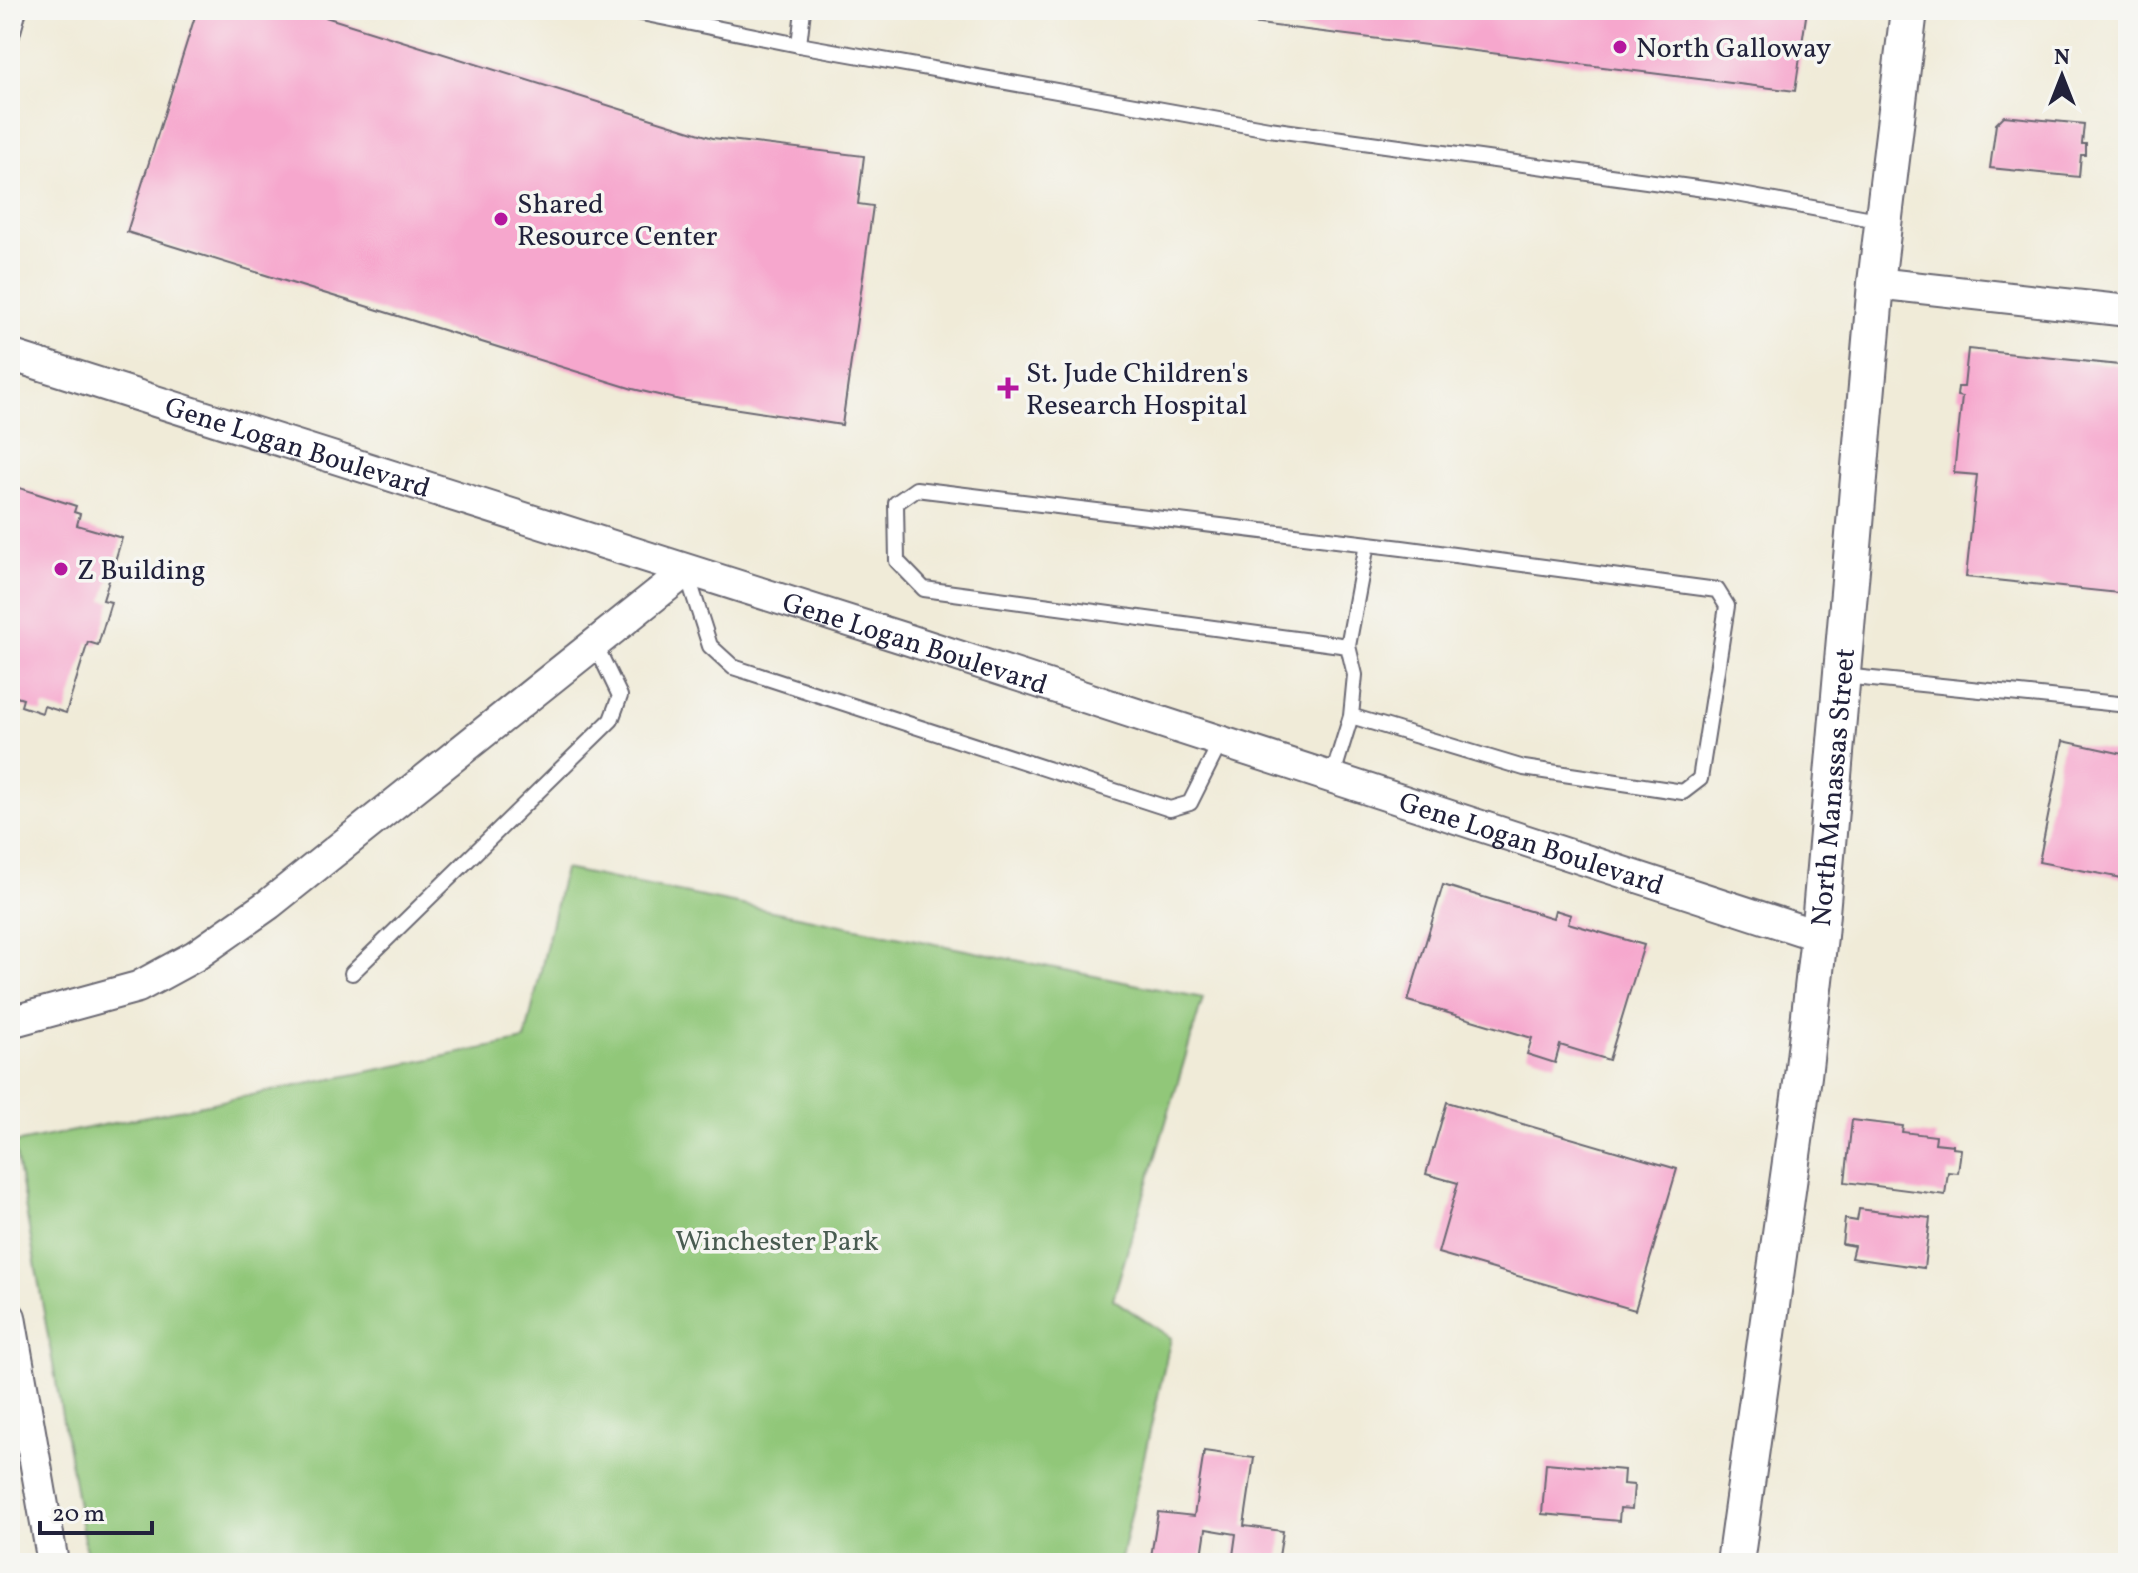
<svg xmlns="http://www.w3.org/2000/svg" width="2138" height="1573" font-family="Vollkorn,serif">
<rect width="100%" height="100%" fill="#f6f6f2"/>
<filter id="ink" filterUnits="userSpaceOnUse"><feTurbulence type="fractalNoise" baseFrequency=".0125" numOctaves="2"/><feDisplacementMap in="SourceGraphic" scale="16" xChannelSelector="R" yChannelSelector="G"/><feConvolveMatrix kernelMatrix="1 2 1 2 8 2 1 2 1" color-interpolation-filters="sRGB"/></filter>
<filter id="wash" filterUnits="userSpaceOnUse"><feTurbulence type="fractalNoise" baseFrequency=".006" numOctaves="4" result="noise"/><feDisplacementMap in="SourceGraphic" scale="32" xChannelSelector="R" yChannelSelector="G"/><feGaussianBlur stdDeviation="1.8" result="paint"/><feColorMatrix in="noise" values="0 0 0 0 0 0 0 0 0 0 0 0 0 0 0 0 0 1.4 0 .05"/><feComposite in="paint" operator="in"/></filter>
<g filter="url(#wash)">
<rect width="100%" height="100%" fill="#f0ebd8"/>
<polygon fill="#91c779" stroke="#5a745a" stroke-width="2" points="564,869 1203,998 1113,1299 1171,1338 1120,1563 88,1563 14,1143 525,1040"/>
<g id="blocks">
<g fill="#f6a7cd">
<polygon points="197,10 303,10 713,138 864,156 858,204 873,206 842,425 680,400 633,389 127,232"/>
<polygon points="1148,10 1807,10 1795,91"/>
<polygon points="2004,116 2084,124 2082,144 2086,144 2086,155 2081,155 2079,177 1990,168 1996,124"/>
<polygon points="1968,349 2128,366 2128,594 1966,577 1977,475 1954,473 1962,397 1957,396 1958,387 1964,387"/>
<polygon points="10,485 76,506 74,512 80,514 77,525 122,538 103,600 111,602 98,645 88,642 66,713 44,706 42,713 21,706 23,699 10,695"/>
<polygon points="2063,741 2128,755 2127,879 2039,862"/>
<polygon points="1443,885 1553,918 1555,910 1571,915 1568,923 1644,945 1609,1060 1560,1045 1555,1063 1527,1054 1532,1038 1408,1001"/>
<polygon points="1447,1102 1677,1169 1635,1310 1438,1253 1458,1183 1426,1174"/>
<polygon points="1852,1120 1903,1126 1902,1132 1936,1136 1935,1143 1953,1145 1953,1148 1961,1149 1958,1173 1948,1172 1945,1195 1845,1182"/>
<polygon points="1859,1209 1930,1218 1924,1268 1851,1258 1854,1246 1842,1244 1845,1219 1857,1221"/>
<polygon points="1204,1451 1254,1458 1244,1526 1283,1531 1278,1563 1232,1563 1236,1534 1206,1529 1201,1563 1150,1563 1158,1512 1194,1516"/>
<polygon points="1546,1463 1624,1470 1623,1484 1634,1485 1632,1509 1620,1508 1619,1521 1542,1514"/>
</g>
</g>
</g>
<g filter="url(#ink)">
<use href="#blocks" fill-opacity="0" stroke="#6a6872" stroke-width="2"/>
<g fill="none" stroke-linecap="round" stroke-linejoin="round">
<g stroke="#6a6872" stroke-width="18">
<g id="service">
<polyline points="627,10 799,45 803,10"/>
<polyline points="10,42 19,10"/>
<polyline points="799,45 1269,129 1726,192 1883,221"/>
<polyline points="686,571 710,646 733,667 1170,809 1190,803 1221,741"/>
<polyline points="1348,646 1367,544"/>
<polyline points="1843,676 2128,705"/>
<polyline points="1332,778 1351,716 1524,768 1683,792 1700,779 1727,606 1717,590 1402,548 916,489 896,503 897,561 924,589 1348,646 1355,675 1351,716"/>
<polyline points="352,973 611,720 620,696 595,644"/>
</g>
</g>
<g stroke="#6a6872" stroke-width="34">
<g id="minor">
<polyline points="1876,283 2128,311"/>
<path id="s1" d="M10,355l896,284 913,297"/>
<polyline points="10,1022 138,987 195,956 269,904 686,571"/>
<polyline points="10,1317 53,1563"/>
</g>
</g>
<g stroke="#6a6872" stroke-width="40">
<g id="tertiary">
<path id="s2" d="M1735,1563l68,-487 16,-140 57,-653 33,-273"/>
</g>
</g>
<use href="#service" stroke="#fff" stroke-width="14"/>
<use href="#minor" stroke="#fff" stroke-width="30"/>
<use href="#tertiary" stroke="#fff" stroke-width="36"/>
</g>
</g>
<g fill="#b5179e" stroke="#f6f6f2" stroke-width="3">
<circle cx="1620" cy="47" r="8"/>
<circle cx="501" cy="219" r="8"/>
<path d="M1004 376h8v8h8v8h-8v8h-8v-8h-8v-8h8z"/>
<circle cx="61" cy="569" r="8"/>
</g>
<g text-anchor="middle" stroke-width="7" stroke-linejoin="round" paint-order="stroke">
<g font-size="28" fill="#22223b" stroke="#f6f6f2" text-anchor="start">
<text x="1636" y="57">North Galloway</text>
<text x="517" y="213">Shared<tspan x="517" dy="32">Resource Center</tspan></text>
<text x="1026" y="382">St. Jude Children's<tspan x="1026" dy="32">Research Hospital</tspan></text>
<text x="77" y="579">Z Building</text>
</g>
<g font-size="28" fill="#22223b" stroke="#f6f6f2">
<text dy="10" stroke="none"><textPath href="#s1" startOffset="302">Gene Logan Boulevard</textPath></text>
<text dy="10" stroke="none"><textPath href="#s1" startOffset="950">Gene Logan Boulevard</textPath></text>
<text dy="10" stroke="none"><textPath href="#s2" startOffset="782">North Manassas Street</textPath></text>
<text dy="10" stroke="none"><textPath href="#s1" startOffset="1598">Gene Logan Boulevard</textPath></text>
</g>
<g font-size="28" fill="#495c51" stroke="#f6f6f2">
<text x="777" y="1250">Winchester Park</text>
</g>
</g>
<rect width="2138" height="1573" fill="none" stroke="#f6f6f2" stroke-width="40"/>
<g transform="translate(2062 76)" stroke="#f6f6f2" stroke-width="6" paint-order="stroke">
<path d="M0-6L14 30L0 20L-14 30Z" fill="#22223b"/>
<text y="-12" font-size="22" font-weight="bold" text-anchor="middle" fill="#22223b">N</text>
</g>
<path d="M40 1521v12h112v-12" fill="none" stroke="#22223b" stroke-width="4"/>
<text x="52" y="1521" font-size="24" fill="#22223b" stroke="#f6f6f2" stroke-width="6" paint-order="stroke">20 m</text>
</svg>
